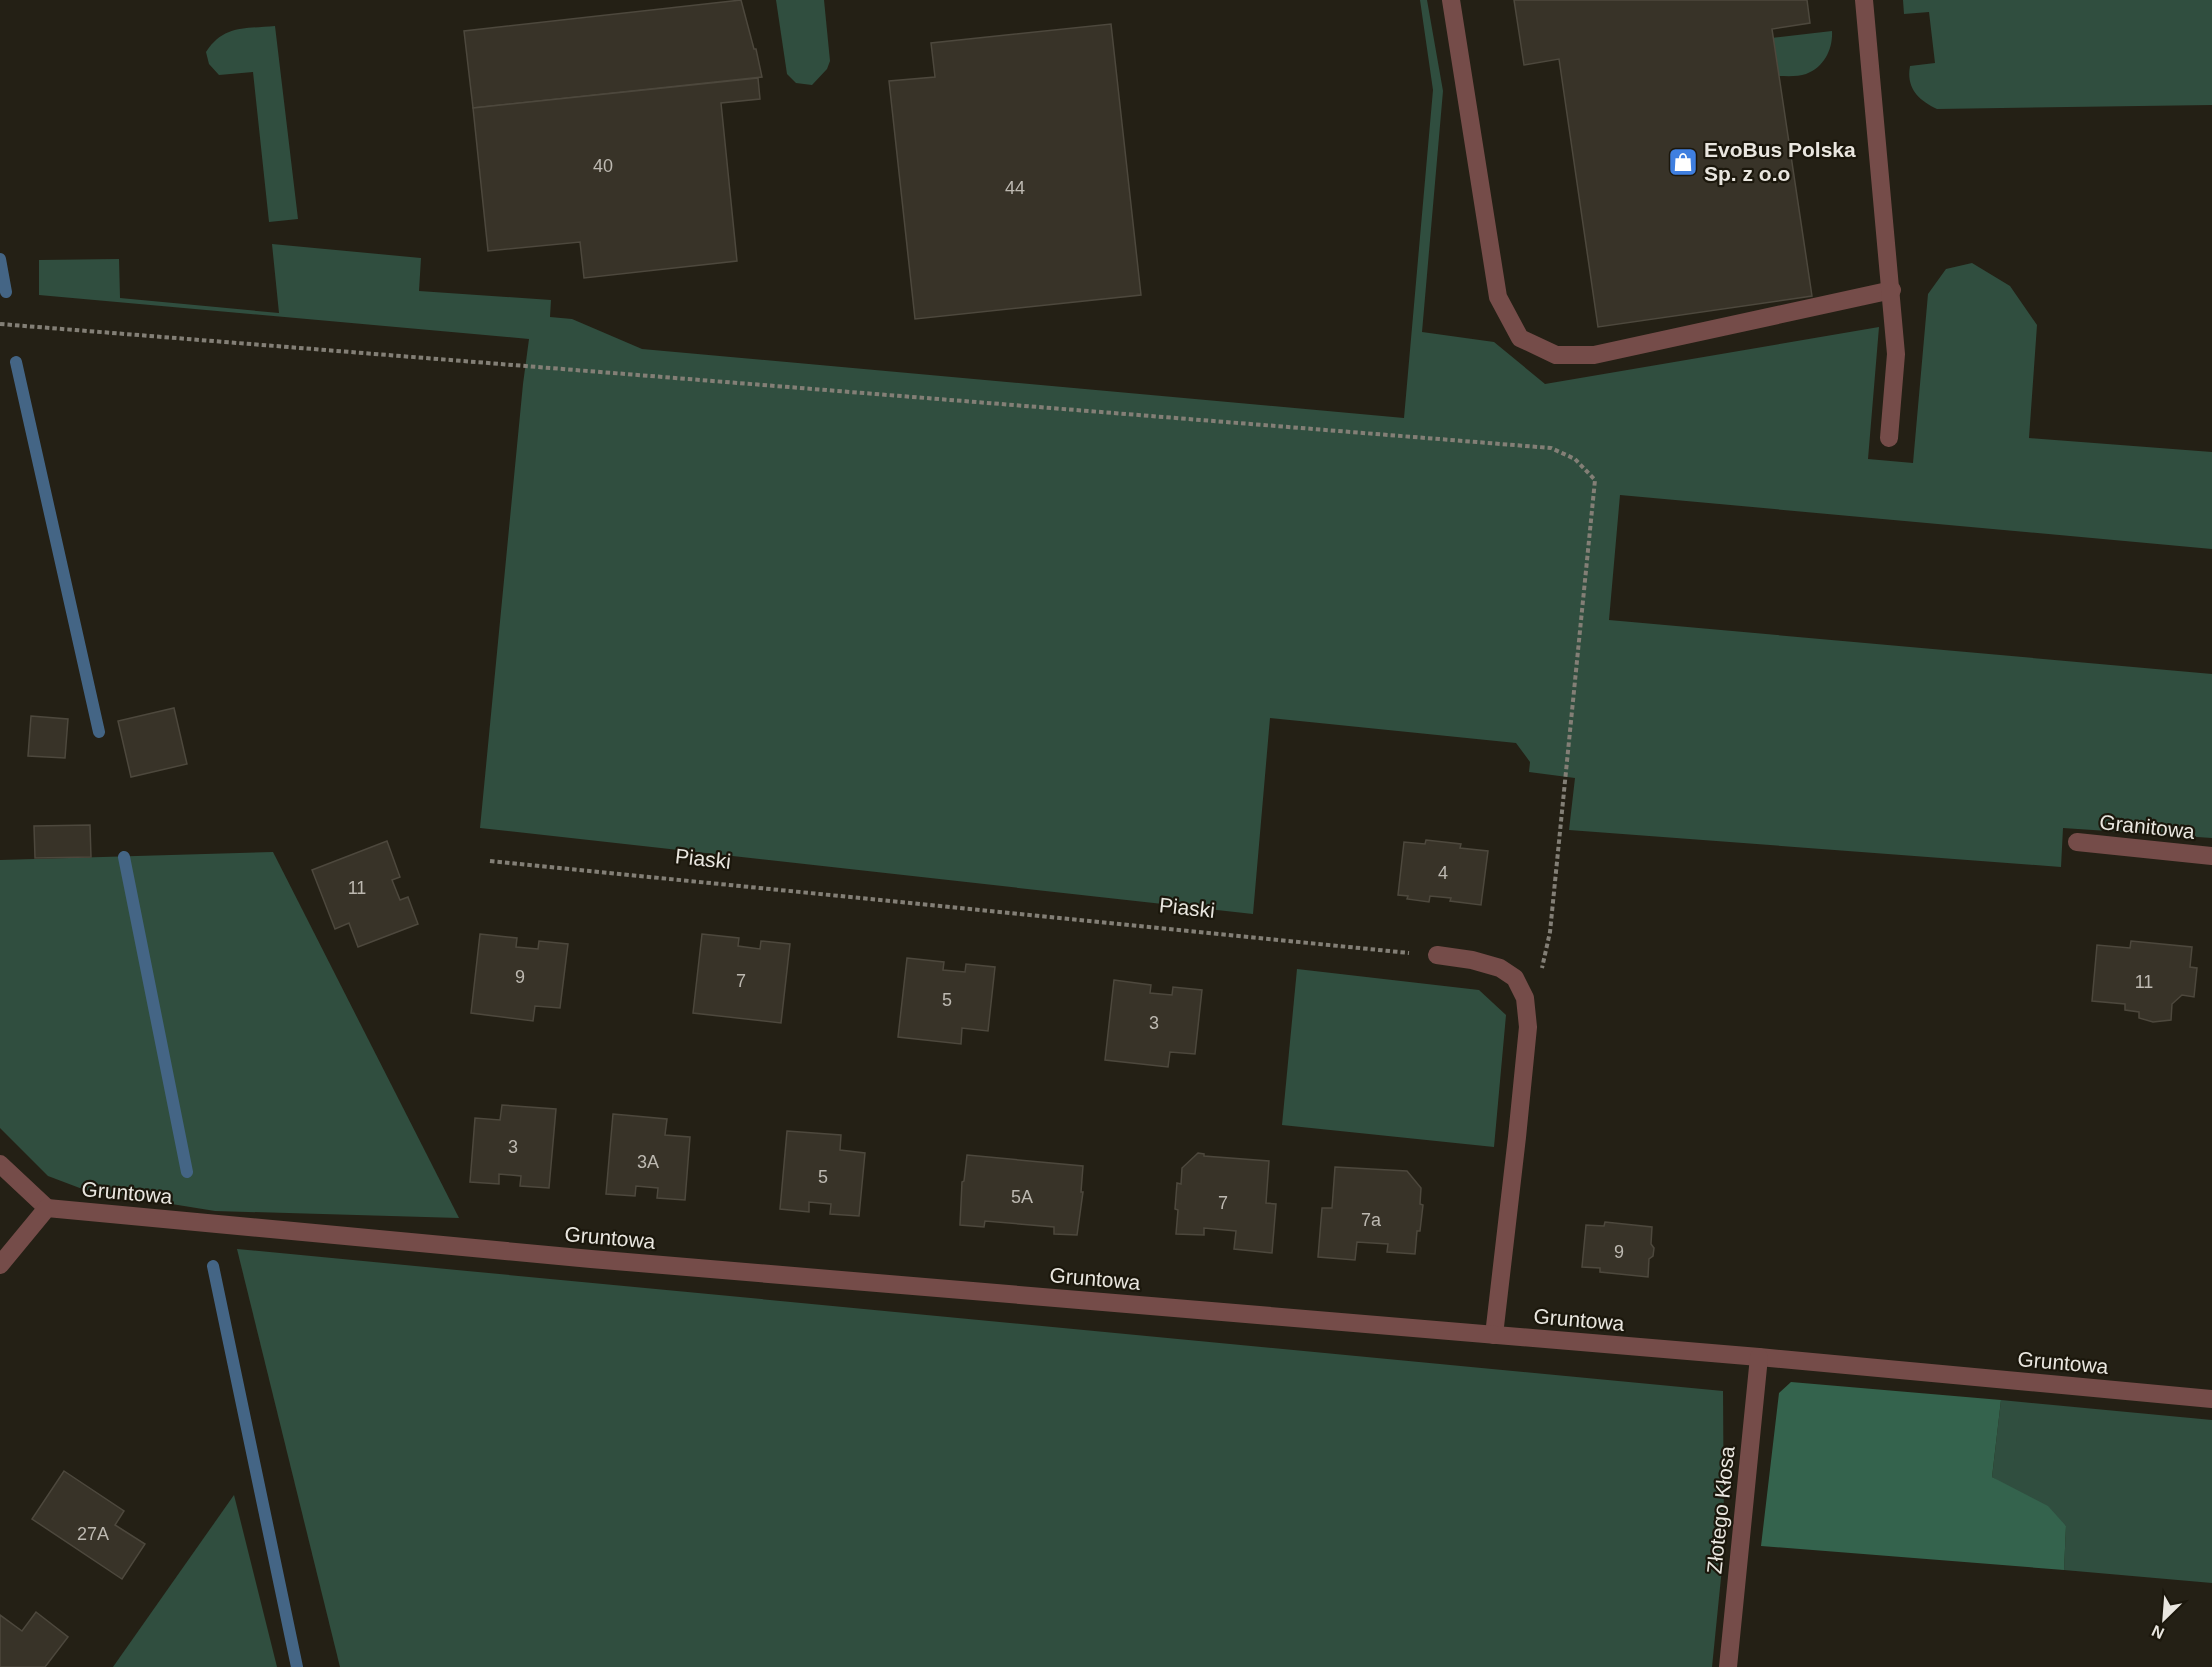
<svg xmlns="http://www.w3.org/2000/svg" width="2212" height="1667" font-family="Helvetica,sans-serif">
<rect width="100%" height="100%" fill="#242015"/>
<g fill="#304e3f">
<polygon points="776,0 824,0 830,61 827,69 812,85 796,83 787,74"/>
<polygon points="1420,0 1427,0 1443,91 1422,332 1494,342 1545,384 1879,327 1868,459 1913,463 1928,294 1946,269 1972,263 2010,286 2037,325 2029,438 2212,452 2212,549 1620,495 1609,620 2212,674 2212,838 2063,828 2061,867 1569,830 1575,778 1529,772 1530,762 1516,743 1270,718 1253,914 480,828 523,384 529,339 39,295 39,260 119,259 120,298 279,313 272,244 421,258 419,291 551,300 550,317 572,319 642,349 1404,418 1433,90"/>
<path d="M1903,0h309v105l-275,4c-19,-9 -31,-21 -27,-43l25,-3 -6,-51 -25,2z"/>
<path d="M275,26l23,193 -29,3 -16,-150 -34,3 -10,-11 -3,-12c18,-27 38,-23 69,-26z"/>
<path d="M1832,31c1,17 -7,36 -26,43 -8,3 -20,2 -29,2l-6,-38z"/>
<polygon points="273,852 459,1218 215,1211 85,1190 48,1176 0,1128 0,860"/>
<polygon points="1297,969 1479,990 1506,1015 1494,1147 1282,1125"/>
<polygon points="237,1249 1723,1391 1724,1548 1712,1667 340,1667"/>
<polygon points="2001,1400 2212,1420 2212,1583 2064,1570 2066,1526 1992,1477"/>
<polygon points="234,1495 277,1667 113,1667"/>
</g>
<polygon fill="#34634d" points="1791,1382 2001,1400 1992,1477 2048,1506 2066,1526 2064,1570 1761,1546 1779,1393"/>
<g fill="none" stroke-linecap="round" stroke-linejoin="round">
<g stroke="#446585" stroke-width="12">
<polyline points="0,259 6,292"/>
<polyline points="16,362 99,732"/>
<polyline points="124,857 187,1172"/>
<polyline points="213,1266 297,1667"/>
</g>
</g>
<g fill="#383328" stroke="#4d483d" stroke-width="1.5">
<polygon points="741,0 754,49 756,49 762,77 473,108 464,31"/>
<polygon points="1514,0 1807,0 1810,23 1772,29 1812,296 1598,327 1559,59 1524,65"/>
<polygon points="1111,24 1141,295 915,319 889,81 935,77 931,43"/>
<polygon points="758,78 760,99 721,103 737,261 584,278 580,242 488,251 473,108"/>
<polygon points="174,708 187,764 131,777 118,721"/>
<polygon points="31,716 68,719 65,758 28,756"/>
<polygon points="90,825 91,857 35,858 34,826"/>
<polygon points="1426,840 1461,844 1460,848 1488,851 1481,905 1450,901 1451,898 1430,896 1429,902 1407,899 1408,896 1398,895 1404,842 1425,844"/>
<polygon points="387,841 400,877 392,880 400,900 408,897 418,924 358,947 349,923 335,929 312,870"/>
<polygon points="480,934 517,938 516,947 538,949 539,941 568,944 560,1008 535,1006 533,1021 471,1013"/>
<polygon points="702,934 739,938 738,946 760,949 761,941 790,944 781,1023 693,1013"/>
<polygon points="2131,941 2192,947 2190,967 2197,968 2194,997 2182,995 2172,1004 2171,1020 2153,1022 2139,1018 2139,1012 2125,1010 2125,1004 2092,1001 2097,945 2130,948"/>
<polygon points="907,958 944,962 943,970 965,972 966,964 995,967 988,1031 962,1028 961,1044 898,1037"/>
<polygon points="1114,980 1151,985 1150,993 1172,995 1173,987 1202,990 1195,1054 1170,1052 1168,1067 1105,1060"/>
<polygon points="502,1105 556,1109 549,1188 520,1186 521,1176 499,1174 499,1184 470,1182 475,1118 500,1120"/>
<polygon points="613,1114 667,1119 665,1135 690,1137 685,1200 657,1198 658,1188 636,1186 635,1196 606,1194"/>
<polygon points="787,1131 841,1135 840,1150 865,1153 859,1216 830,1214 831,1204 809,1202 809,1212 780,1209"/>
<polygon points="1198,1153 1204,1154 1204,1156 1269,1161 1266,1203 1276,1204 1272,1253 1234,1249 1236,1231 1204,1228 1204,1235 1176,1234 1178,1210 1175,1209 1177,1183 1181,1184 1182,1168"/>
<polygon points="967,1155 1083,1166 1081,1192 1083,1192 1077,1235 1054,1234 1054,1227 985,1221 984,1227 960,1225 962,1182 964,1181"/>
<polygon points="1335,1167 1407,1171 1421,1188 1420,1204 1423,1205 1420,1231 1417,1231 1415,1254 1387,1252 1388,1244 1357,1242 1355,1260 1318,1257 1322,1208 1332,1208"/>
<polygon points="1605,1222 1652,1227 1651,1244 1654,1248 1653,1256 1649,1259 1648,1277 1600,1272 1600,1268 1582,1267 1586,1225 1604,1226"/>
<polygon points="64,1471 124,1511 115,1525 145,1544 122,1579 32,1519"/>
<polygon points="36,1612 68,1637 45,1667 0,1667 0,1615 22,1631"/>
</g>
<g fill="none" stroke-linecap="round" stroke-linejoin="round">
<g stroke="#837f76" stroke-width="4" stroke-dasharray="4.5 3" stroke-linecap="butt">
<polyline points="0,324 1551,448 1575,459 1595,480 1550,932 1542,968"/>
<polyline points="490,861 1409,953"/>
</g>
<g stroke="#754c49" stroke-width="18">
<polyline points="1451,0 1498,297 1520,338 1556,355 1594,355 1892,290"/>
<polyline points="1864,0 1896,354 1889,438"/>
<polyline points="2077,842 2212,856"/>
<polyline points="1437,955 1472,960 1500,968 1515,978 1525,998 1528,1027 1517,1137 1494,1335"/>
<polyline points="0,1164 47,1208"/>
<polyline points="0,1265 47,1208 591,1259 1759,1357 2212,1399"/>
<polyline points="1728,1667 1759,1357"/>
</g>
</g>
<defs>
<g id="shop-square" transform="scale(1.5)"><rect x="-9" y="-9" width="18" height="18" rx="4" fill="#3f7fe0" stroke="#1b170c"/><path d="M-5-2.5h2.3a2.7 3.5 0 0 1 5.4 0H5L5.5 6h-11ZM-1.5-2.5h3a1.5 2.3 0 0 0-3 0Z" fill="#fff"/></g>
</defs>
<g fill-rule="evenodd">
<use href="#shop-square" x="1683" y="162"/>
</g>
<g text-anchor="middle" stroke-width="4.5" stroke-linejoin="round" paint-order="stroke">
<g font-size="18" fill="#bdb9b1">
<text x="603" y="172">40</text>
<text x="1015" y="194">44</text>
<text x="1443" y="879">4</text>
<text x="357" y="894">11</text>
<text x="520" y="983">9</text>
<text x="741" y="987">7</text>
<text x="2144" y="988">11</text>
<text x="947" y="1006">5</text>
<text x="1154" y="1029">3</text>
<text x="513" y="1153">3</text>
<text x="648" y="1168">3A</text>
<text x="823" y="1183">5</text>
<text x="1022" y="1203">5A</text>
<text x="1223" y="1209">7</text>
<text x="1371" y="1226">7a</text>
<text x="1619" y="1258">9</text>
<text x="93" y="1540">27A</text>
</g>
<g font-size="21" font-weight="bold" fill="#e9e6df" stroke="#1b170c" text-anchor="start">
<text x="1704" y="157">EvoBus Polska<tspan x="1704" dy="24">Sp. z o.o</tspan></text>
</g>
<g font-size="21" fill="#e9e6df" stroke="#1b170c">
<text transform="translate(2147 827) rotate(6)" y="7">Granitowa</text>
<text transform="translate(703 859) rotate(6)" y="7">Piaski</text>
<text transform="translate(1187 908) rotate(6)" y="7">Piaski</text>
<text transform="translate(127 1193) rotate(5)" y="7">Gruntowa</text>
<text transform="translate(610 1238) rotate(5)" y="7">Gruntowa</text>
<text transform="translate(1095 1279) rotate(5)" y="7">Gruntowa</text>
<text transform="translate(1579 1320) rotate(5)" y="7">Gruntowa</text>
<text transform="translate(2063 1363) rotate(5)" y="7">Gruntowa</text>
<text transform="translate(1721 1510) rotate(-84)" y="7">Złotego Kłosa</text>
</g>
</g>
<g transform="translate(2164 1619) rotate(205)" stroke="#1b170c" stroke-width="4.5" paint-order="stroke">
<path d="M0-4.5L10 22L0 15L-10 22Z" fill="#e9e6df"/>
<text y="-9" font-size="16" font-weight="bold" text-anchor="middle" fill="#e9e6df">N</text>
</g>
</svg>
